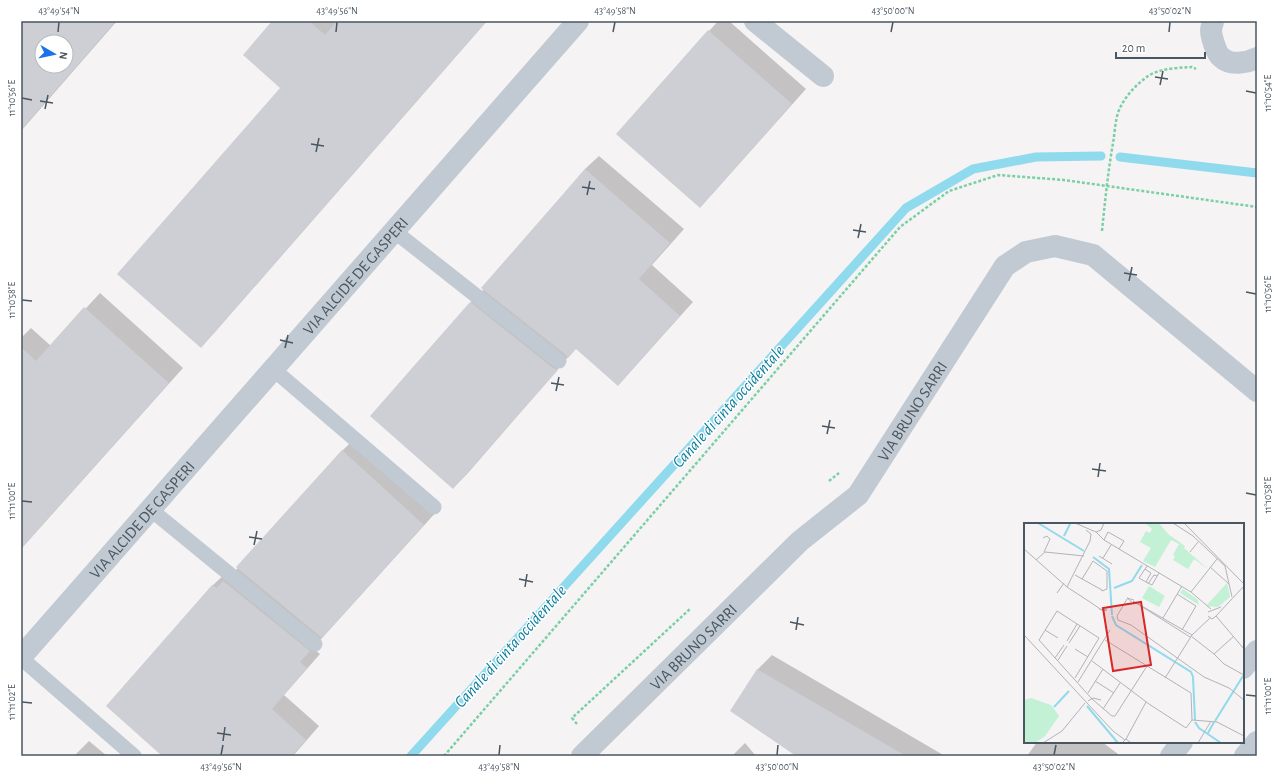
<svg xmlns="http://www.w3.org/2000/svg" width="1278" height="777" font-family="'Alegreya Sans',sans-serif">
<rect width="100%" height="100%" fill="#f5f3f3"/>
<g fill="#0003" fill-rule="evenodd">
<path d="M21,21h96l-96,110zM42,42h24v24h-24z"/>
<polygon points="274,21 487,21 215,332 201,346 281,88"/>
<polygon points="718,21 729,21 806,89 714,192 700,207 618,134"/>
<polygon points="599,156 684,229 652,265 693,302 618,385 576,348 468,473 453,488 470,303 484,289 483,288 585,169"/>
<polygon points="100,293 183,368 21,549 21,338 31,328 51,346"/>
<polygon points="357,436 438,510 313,648 320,654 284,695 319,726 293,756 164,756 107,706 213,585 227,572 230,575 238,568 342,451"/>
<polygon points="772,655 945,756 797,756 732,711 758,669"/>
<polygon points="89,741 107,756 74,756"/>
<polygon points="1037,742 1102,742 1118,754 1116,756 1027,756"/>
<polygon points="745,743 756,756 732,756"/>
</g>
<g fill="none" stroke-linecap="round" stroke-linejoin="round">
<g stroke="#90daee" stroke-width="9">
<polyline points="1120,157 1257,173"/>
<polyline points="411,756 906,208 973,169 1036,157 1101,156"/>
</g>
</g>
<g fill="#cdcfd5" fill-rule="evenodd">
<path d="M21,21h95l-95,109zM42,42h24v24h-24z"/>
<polygon points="272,21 309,21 325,35 337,21 487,21 201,348 117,274 280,88 243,55"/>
<polygon points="708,30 792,104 700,208 616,134"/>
<polygon points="585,169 670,243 639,279 680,316 618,386 576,349 568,358 565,354 481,288"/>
<polygon points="470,302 553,368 558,370 453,489 370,416"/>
<polygon points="84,307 169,383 21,549 21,347 36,361"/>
<polygon points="342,450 424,525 322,638 236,567"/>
<polygon points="223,581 310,651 300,662 307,668 272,709 306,740 292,756 162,756 106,706 212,585 217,588"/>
<polygon points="757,669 906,756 796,756 730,711"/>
</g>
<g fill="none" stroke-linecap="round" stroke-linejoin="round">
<g stroke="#7ad0a6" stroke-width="2.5" stroke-dasharray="3 2" stroke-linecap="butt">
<path d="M1102,231c3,-30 6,-59 11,-88 2,-11 2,-25 7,-35 6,-13 17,-24 28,-32 13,-8 30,-8 44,-9l4,2"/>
<polyline points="829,481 839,473"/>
<polyline points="577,724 572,718 691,608"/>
<polyline points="444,756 900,227 949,191 998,175 1064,180 1257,207"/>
</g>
<g stroke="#c1cad2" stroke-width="15">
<polyline points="394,231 559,361"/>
<polyline points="273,369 434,507"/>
<polyline points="150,509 315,644"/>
<polyline points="21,658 134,756"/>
</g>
<g stroke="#c1cad2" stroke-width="22">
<polyline points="755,21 823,76"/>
<path d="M1213,21c0,3 -2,6 -2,9 0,6 5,23 10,27 9,9 26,6 36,1"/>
<path id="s1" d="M21,657l557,-636"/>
<polyline points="1243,668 1257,651"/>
<path id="s2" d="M582,756l218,-215 58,-46 147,-229 21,-14 29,-6 38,9 164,136"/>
<polyline points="1171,756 1182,742"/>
<polyline points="1245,756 1257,742"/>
</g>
</g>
<path fill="none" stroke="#4a5661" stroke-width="1.5" d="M58,32l1,-10M336,32l1,-10M613,32l2,-10M891,32l2,-10M1169,32l1,-10M1155,77l13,2M1160,85l3,-14M1246,91l10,2M22,98l10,2M40,101l13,2M45,109l3,-14M311,144l13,2M316,152l3,-14M582,187l13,2M587,195l3,-14M853,230l13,2M858,238l3,-14M1124,273l13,2M1129,281l3,-14M1246,292l10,2M22,300l10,1M280,340l13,3M285,348l3,-13M551,383l13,2M556,391l3,-14M822,426l13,2M827,434l3,-14M1092,469l14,2M1098,477l2,-14M1246,493l10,2M22,501l10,1M249,537l13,2M254,545l3,-14M519,579l14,3M525,587l2,-13M790,622l14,3M796,630l2,-13M1246,695l10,1M22,702l10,1M217,733l14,2M223,741l2,-14M221,755l2,-10M499,755l1,-10M777,755l1,-10M1054,755l2,-10"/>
<g text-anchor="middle" stroke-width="3" stroke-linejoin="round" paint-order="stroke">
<g font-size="16" fill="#4a5661" stroke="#fff">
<text dy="6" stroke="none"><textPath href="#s1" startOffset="507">VIA ALCIDE DE GASPERI</textPath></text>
<text dy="6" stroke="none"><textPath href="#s2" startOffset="480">VIA BRUNO SARRI</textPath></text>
<text dy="6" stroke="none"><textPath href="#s1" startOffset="183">VIA ALCIDE DE GASPERI</textPath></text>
<text dy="6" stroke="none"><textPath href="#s2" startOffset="156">VIA BRUNO SARRI</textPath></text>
</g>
<g font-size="17" font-style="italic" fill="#0c7c9b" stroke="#fff">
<text transform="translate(728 406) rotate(-48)" y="6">Canale di cinta occidentale</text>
<text transform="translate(510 646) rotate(-48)" y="6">Canale di cinta occidentale</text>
</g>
</g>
<g transform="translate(1024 523)">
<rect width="220" height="220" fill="#f5f3f3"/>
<path d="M121,0h14l9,11 17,12 -1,2 24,21 -14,-10 -6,10 -15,-9 2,-4 -2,-1 6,-11 -8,-4 -16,27 -12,-6 8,-13 -11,-6 6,-11 4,2 2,-4zM203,60l3,14 -12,10 -12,-1zM125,63l16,10 -6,11 -17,-9zM159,66l15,11 1,5 -19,-12zM7,175l20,7 8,11 -14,20 -10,7h-11v-43z" fill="#c3f1d5"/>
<path fill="none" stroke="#90daee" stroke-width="2" d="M14,0l46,28M40,13l6,-12M69,34l16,12 3,46M90,65l18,-7 10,-16M88,93l4,9 75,47 2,5 2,43M63,183l31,37M30,184l15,-16M191,198l28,-45M171,199l4,6 22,15M184,210l6,-11"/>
<path fill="none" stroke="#b1b4b9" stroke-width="1" d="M51,0l21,9M149,0l20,13 32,30 7,31M160,0l60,61M72,9l8,8 87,52 20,17M72,9l5,-2 3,-7M19,15l4,-2 3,3 -6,13M80,17l4,-8 16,9 -5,8M0,26l43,38 23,15 13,9 4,-1 -8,-1M166,29l8,-10M75,33l13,8M79,35l8,-13M12,37l9,-8 39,4M123,43l-8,12 7,4 6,3 7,-12M186,44l19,17M121,46l6,4 -5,9M51,52l27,15v1l5,-2v-18l-14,-10 -11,18M124,61l6,-9 3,1M43,64l23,-46 1,-7 -5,-4M167,69l26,-33M33,70l7,-10M153,71l19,12 -14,24M103,76l-10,17 1,4 13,5 73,52 25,11 15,12M108,79l-5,-4 7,2M184,89l13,-5M184,93l4,3 3,-2 29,-31M192,93l28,33M139,95l19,-32M21,107l13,8M0,112l89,96 12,9M167,113l23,18M166,114l-57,-36 59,34M209,114l-19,17 10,10 20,11M81,117l86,53 1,27M43,118l10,-17M45,120l11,-17M51,126l13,8M31,135l9,-13M34,137l9,-14M68,138l57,43 37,24 6,-8M51,155l24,-40 -42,-27 -18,29 53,59 20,17h3l32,-50M141,155l27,-43 18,-17M71,158l19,12M54,159l32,-52M64,170l15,-24M64,178l5,-3 8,2M79,186l17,-26M168,197l25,2 27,14M102,216l20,-37M19,220l19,-12 23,-28M98,220l4,-4 5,4M174,220l13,-22"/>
<path fill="#d62828" fill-opacity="0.15" stroke="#d62828" stroke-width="2" d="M117,79l10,63 -38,6 -10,-63z"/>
<rect width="220" height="220" fill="none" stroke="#4a5661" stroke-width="2"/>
</g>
<rect width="1278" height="777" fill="none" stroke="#ffffff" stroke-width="44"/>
<g transform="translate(54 54) rotate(99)"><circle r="19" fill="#ffffff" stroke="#b7bbc0"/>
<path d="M0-3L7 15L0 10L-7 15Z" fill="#1a73e8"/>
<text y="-6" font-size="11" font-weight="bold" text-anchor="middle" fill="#4a5661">N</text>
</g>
<path d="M1116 52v6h89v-6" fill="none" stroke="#4a5661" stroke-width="2"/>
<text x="1122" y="52" font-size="12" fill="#4a5661" stroke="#ffffff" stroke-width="3" paint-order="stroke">20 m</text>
<rect x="22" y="22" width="1234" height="733" fill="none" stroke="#4a5661" stroke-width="1.5"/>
<g font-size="10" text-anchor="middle" fill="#4a5661">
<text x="59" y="14">43°49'54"N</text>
<text x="337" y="14">43°49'56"N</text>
<text x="615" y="14">43°49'58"N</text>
<text x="893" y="14">43°50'00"N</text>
<text x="1170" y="14">43°50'02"N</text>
<text transform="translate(1267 93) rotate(-90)" y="4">11°10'54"E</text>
<text transform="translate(11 98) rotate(-90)" y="4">11°10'56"E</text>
<text transform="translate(1267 294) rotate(-90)" y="4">11°10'56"E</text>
<text transform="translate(11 300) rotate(-90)" y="4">11°10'58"E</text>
<text transform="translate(1267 495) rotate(-90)" y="4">11°10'58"E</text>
<text transform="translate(11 501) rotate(-90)" y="4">11°11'00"E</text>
<text transform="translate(1267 696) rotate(-90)" y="4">11°11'00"E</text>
<text transform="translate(11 702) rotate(-90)" y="4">11°11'02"E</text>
<text x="221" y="770">43°49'56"N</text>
<text x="499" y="770">43°49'58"N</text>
<text x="777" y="770">43°50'00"N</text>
<text x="1054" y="770">43°50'02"N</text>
</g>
</svg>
